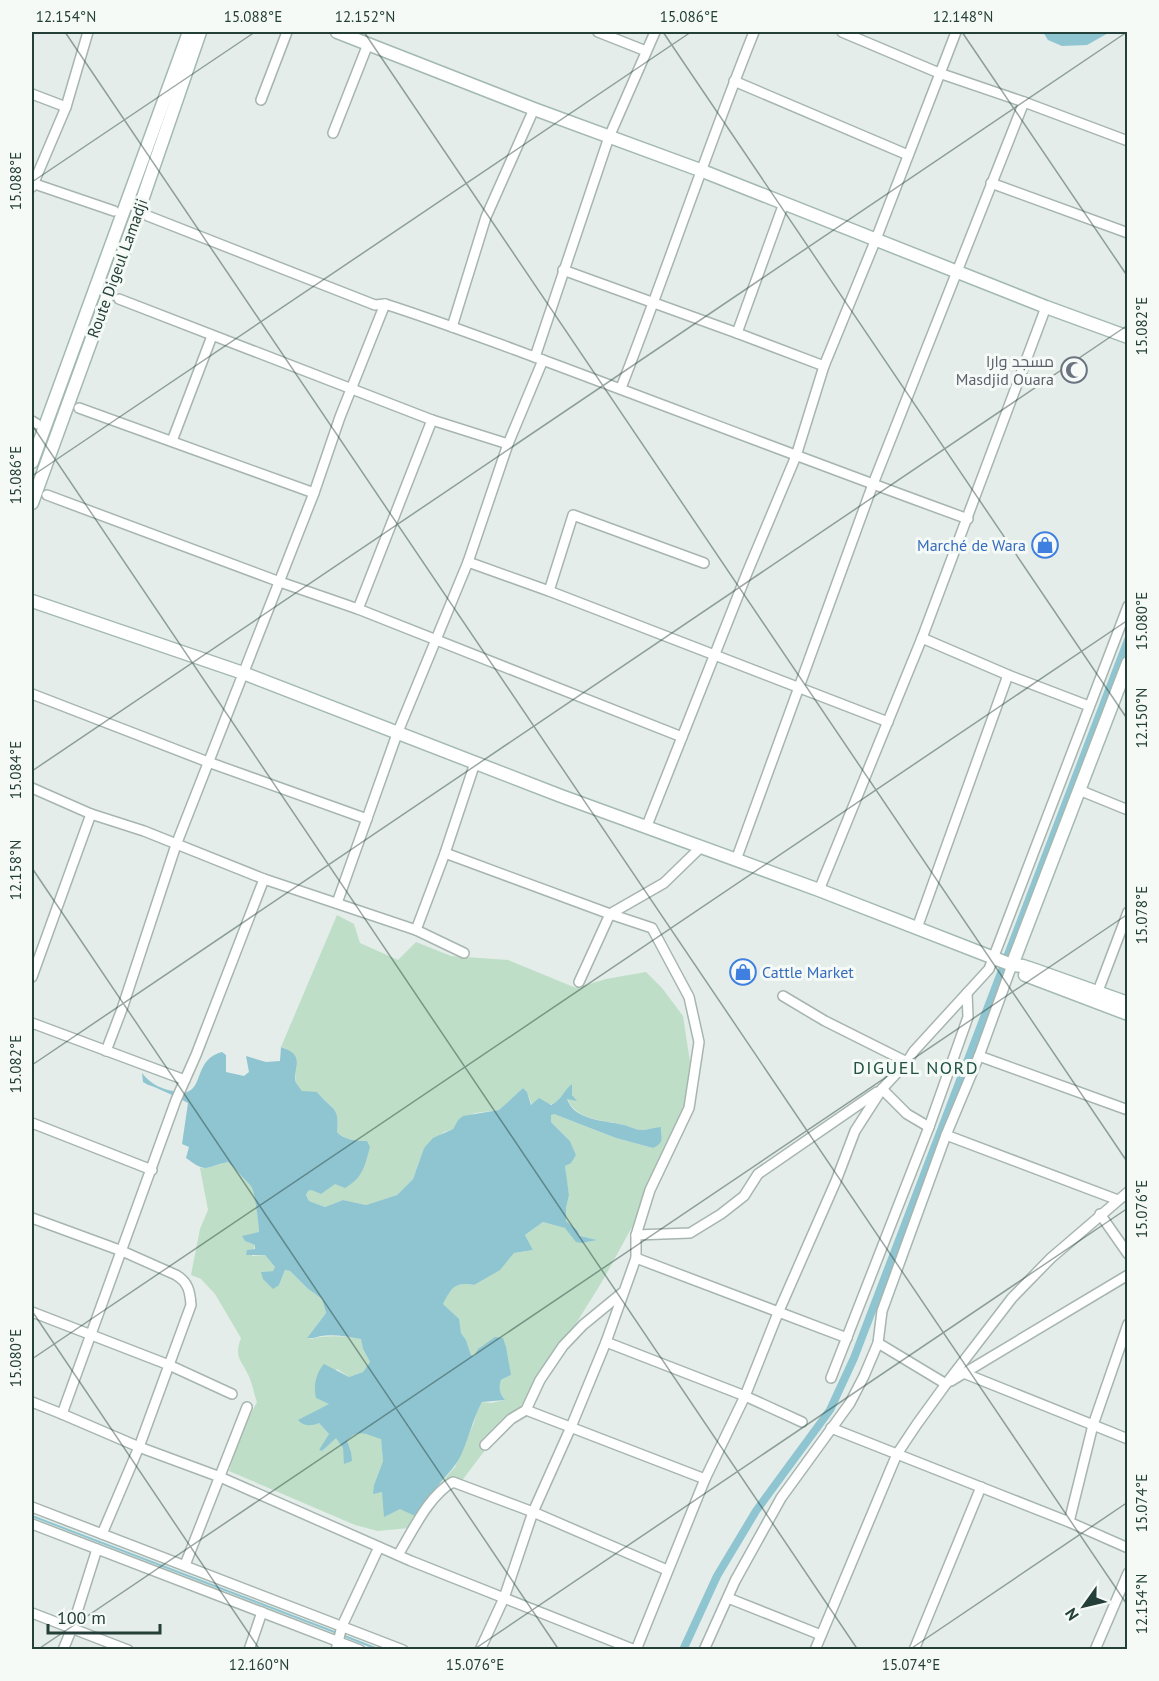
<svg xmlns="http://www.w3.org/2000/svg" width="1159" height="1681" font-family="'PT Sans',Cairo,sans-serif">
<rect width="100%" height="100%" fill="#e4ede9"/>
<path fill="#bedec7" d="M337,915l17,9 6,19 38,17 18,-18 35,14 57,4 68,28 30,-9 40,-7 16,16 21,28 7,46 -6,43 -13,44 -21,45 -47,86 -44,71 -44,63 -13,14 -45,59 -13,2 -13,23 -22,16 -31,3 -23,-6 -126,-54 14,-43 14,-26c-3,-7 -4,-16 -7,-23 -7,-19 -17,-19 -9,-41l-26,-44 -14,-15 -10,-4 9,-46 8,-19 -8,-42c9,1 18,-4 28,-6 5,5 22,22 24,26 5,10 6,33 7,44l-14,9 10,4 -3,11 13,-1 10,12 -2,4 -11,1 17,13 6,-15 5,1 17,17 15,11 4,14 -19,25 3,1c17,-4 34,-3 52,0l1,10 7,13 -7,10 -14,5 -12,-8 -21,29 14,6 -31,16 20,3 10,11 -9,16 2,1 14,-14 7,11 2,16 6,-12 -5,-11c11,-13 20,-7 35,-3l2,23 -9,24v8l8,-1 18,17 26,-5 13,-19 16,-18 18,-42 4,-13 5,-10 9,1 14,-3c-5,-7 -7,-11 -5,-19l11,-6 -28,-30 -10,11 -2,-1 -5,-15 -5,-7 -3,-14 -15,-15c8,-16 11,-23 31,-19l40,-32 19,-3 -8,-15 18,-13 23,6 16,15 14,-3 -16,-4 -3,-6 -11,-9v-13l3,-13 -3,-18 -1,-11 11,-11 -6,-14 -19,-19v-8h3l62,24 37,10 8,-21c-7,0 -12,3 -19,3 -6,0 -12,-3 -18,-5 -20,-5 -48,-4 -57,-27l8,2 -3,-5v-10c-5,4 -7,7 -10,12 -7,10 -20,8 -30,8l-5,-13 -4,-4 -24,22 -24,3 -17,7 -5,9 -9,3 -20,16 -11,31 -16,16 -31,10 -23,-5 -18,7 -16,-6 -3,-6 2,-4 3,-1 10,4 45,-53c-10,0 -21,-1 -29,-9 3,-27 -5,-21 -20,-40h-15l-6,-8 -1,-12 -10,-24 -4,-1z"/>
<g fill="#8ec5d1">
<polygon points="1043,32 1110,32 1087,45 1062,46 1048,40"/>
<path d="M281,1047c27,9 10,22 15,36 1,1 6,8 6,8l15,1c15,19 23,13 20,40 7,8 19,9 30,9l3,6c-5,18 -7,31 -25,41l-10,-4 -14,10 -10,-4 -3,1 -2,4 3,6 16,6 18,-7 23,5 31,-10 16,-16 11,-31 9,-10 20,-9 5,-9 5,-4 36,-6 24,-22 4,4 4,13 8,-7 12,7c12,-6 11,-13 21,-21v11l5,6 -10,-2c8,22 37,21 57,26 7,2 12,5 18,5 7,0 12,-3 19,-3 -1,11 5,14 -8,21l-37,-10 -62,-24 -3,1v7l19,19 6,14 -5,8 -6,3 4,29 -3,13v13l11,9 3,6 17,4 -15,3 -6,-1 -11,-14 -22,-6 -18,13 8,15 -19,3 -14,17 -26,15c-20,-4 -23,4 -31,19l16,15 2,14 5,7 5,15 3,1 4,-7 17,-12 8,1 3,9 5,28 -10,5c-3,9 -1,14 4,20l-23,2c-9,16 -13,36 -21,53 -6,13 -15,20 -23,31 -7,10 -14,20 -23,30l-15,-7 -16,8 -2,-25 -9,2 1,-9 9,-24 -2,-22c-15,-5 -24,-11 -34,2l4,11 1,9 -8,3 -1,-16 -7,-10 -14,13 -3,-1 10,-16 -10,-11c-7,3 -15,4 -21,-3l31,-16 -13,-6c-3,-12 0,-25 8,-34l25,13 14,-5 7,-10 -7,-13 -2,-10c-12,-2 -27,-5 -40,-3 -5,1 -9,3 -14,2l19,-25 -4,-14 -15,-11 -17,-17 -5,-1 -6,15 -6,4 -10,-10 -2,-7 12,-1 2,-4 -10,-12h-19l1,-5 8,-1v-4l-10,-4 -3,-5 17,-4c-1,-12 -3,-34 -7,-44 -2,-4 -19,-21 -24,-26 -24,5 -20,12 -42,-4l3,-11 -7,-3 6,-41c-9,-5 -18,-9 -27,-13 -7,-4 -12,-4 -18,-8l-1,-9c7,9 15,14 26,17 6,1 14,3 19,2 16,-5 8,-33 35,-40l4,3v17l18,4 5,-4 -3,-16 20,6 14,-1z"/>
</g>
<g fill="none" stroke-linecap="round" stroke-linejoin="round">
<g stroke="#8ec5d1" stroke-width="2">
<polyline points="32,1516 337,1633"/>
<polyline points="342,1635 380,1650"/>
</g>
<polyline stroke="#8ec5d1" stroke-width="8" points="683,1650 717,1576 756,1511 830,1410 854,1358 1128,640"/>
<g stroke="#a7b5b0" stroke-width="12">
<g id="street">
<polyline points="598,32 646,51"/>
<polyline points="842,32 939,73 1024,102 1128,141"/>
<polyline points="734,81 908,155"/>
<polyline points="32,94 66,107"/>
<polyline points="261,100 287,32"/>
<polyline points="333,133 368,44"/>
<polyline points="32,183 114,211"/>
<polyline points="991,183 1128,233"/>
<polyline points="32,187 66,107 88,32"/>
<path d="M148,216l227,89 10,-1c50,16 98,34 147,52 145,54 290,110 436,163"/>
<polyline points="563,270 737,333 824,366"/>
<polyline points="119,299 432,420 508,444"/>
<polyline points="452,327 486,217 534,109"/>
<polyline points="737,333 784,203"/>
<polyline points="535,357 609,137 655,32"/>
<path d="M621,388c46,-118 86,-239 133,-356"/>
<polyline points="79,408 314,493"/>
<polyline points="32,421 37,424"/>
<polyline points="172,441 212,336"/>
<polyline points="47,495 280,582 358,609 682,737"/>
<polyline points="468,562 549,591 888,722"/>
<polyline points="549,591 573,515 704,563"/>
<polyline points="358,609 432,420"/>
<polyline points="922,638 1008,675 1089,706"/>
<polyline points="32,694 208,762 367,819"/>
<polyline points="32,788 91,814 144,831 264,879 416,930 445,853 475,763"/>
<polyline points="1079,790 1128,810"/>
<polyline points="646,828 747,573 796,456 824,366 876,239 956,32"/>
<polyline points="445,853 610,914 664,883 701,847"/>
<polyline points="736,860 873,484 1024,102"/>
<polyline points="819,890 922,638 1046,307"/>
<polyline points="337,903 397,734 468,562 508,444 543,360"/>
<polyline points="917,928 1008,675"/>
<polyline points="416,930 464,953"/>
<polyline points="32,977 91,814"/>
<polyline points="1098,991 1128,912"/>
<polyline points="783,996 825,1021 907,1062"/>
<polyline points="32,1023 185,1080"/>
<polyline points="106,1051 122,1009 176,845 314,493 340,417 385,304"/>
<polyline points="979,1056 1128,1110"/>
<polyline points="882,1089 907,1114 929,1127"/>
<polyline points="32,1123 152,1170"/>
<polyline points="946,1135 1118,1200"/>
<polyline points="1100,1214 1128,1254"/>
<path d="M32,1218l90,33 54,24c12,7 14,16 15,30l-52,142 -37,87"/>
<polyline points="636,1235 690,1233 721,1214 744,1196 758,1174 877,1092"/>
<polyline points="636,1258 847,1338"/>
<polyline points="32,1312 169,1365 232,1394"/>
<polyline points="606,1342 745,1396 802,1422"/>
<polyline points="878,1343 946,1384"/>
<polyline points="966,1374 1128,1439"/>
<polyline points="831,1378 929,1127 968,1017 967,993"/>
<polyline points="951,1381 1128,1275"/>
<polyline points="32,1402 62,1414 139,1447 220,1477 411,1561 635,1650"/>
<polyline points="526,1410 705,1479"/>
<polyline points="62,1414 176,1100 196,1055 264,879"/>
<polyline points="831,1428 1069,1522 1128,1548"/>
<polyline points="485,1445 511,1419 526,1410 540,1380 563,1346 583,1325 622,1293"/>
<polyline points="32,1507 403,1650"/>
<polyline points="1069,1522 1093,1425 1128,1324"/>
<polyline points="32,1524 360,1650"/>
<path d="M398,1555c14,-23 31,-60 55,-73l80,30 134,58"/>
<polyline points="185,1565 247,1407"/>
<polyline points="728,1598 821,1635"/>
<polyline points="32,1613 128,1650"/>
<polyline points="63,1650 72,1628 97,1549"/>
<polyline points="249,1650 262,1612"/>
<polyline points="336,1650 342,1626 379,1547"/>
<polyline points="480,1650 504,1598 533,1512 571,1427 606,1342 636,1258 636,1235 650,1190 689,1108 699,1042 689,997 652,928 610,914 579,982"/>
<polyline points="636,1650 705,1479 745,1396 778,1313 836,1181 855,1131 882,1089 907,1062 914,1051 989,969 1128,606"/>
<polyline points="704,1650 735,1581 781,1498 850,1403 864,1376 878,1343 882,1311 946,1135 979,1056 1012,965"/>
<polyline points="815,1650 897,1454 917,1424 946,1384 1012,1298 1051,1258 1128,1192"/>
<polyline points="914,1650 981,1487"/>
<polyline points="1095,1650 1128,1573"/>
</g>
</g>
<g stroke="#a3b9b1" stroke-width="15">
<g id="secondary">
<polyline points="337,32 534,109 700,170 1046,307 1128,337"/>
<polyline points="32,462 189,32"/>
<polyline points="32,503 138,212 200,32"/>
<polyline points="32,601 243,673 561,796 819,890 1012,965 1023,966 1035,970 1128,1003"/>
<polyline points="1012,965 1128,663"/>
<polyline points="1025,975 1128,1014"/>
</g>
</g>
<use href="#street" stroke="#fff" stroke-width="9"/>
<use href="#secondary" stroke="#fff" stroke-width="12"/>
</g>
<path fill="none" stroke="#243f38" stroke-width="1.5" stroke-opacity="0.45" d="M65,32l1063,1574M364,32l764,1131M663,32l465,688M962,32l166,245M32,182l223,-150M32,425l826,1225M32,476l659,-444M32,771l1095,-739M32,868l527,782M32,1065l1096,-740M32,1311l228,339M32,1359l1096,-739M37,1650l1091,-736M473,1650l655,-442M909,1650l219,-148"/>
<defs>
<g id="mosque-ring" transform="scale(1.35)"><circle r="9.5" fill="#f5faf7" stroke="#6b7280" stroke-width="1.5"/><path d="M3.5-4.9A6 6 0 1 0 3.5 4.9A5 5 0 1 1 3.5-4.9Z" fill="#6b7280"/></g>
<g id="shop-ring" transform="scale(1.35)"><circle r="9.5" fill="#f5faf7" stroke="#3f7fe0" stroke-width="1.5"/><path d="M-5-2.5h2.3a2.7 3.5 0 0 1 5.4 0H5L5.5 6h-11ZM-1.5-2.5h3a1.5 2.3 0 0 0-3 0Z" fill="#3f7fe0"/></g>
</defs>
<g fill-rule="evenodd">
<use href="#mosque-ring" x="1074" y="370"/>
<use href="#shop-ring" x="1045" y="545"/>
<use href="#shop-ring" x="743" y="972"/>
</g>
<g text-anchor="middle" stroke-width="6" stroke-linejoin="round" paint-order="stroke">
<g font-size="16" fill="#243f38" stroke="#f5faf7">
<text transform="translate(117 268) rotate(-70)" y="6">Route Digeul Lamadji</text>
</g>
<g font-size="16" fill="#5b616d" stroke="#f5faf7" text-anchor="end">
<text x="1054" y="367">مسجد وارا<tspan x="1054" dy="18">Masdjid Ouara</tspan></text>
</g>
<g font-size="16" fill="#366cbe" stroke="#f5faf7" text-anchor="end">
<text x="1026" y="551">Marché de Wara</text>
<text x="762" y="978" text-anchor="start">Cattle Market</text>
</g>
<g font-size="18" letter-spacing="1.5" fill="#205145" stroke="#f5faf7">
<text x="916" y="1074">DIGUEL NORD</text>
</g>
</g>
<rect width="1159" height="1681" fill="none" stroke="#f5faf7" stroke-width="66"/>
<g transform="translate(1084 1606) rotate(236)" stroke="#f5faf7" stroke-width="4.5" paint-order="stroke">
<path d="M0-4.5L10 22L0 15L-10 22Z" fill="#243f38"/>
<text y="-9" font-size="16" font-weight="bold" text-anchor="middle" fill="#243f38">N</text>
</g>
<path d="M48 1624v9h112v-9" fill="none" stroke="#243f38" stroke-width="3"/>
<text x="57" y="1624" font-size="18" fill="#243f38" stroke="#f5faf7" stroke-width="4.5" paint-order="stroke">100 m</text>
<rect x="33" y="33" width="1093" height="1615" fill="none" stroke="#243f38" stroke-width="2"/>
<g font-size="15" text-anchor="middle" fill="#243f38">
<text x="66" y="22">12.154°N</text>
<text x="253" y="22">15.088°E</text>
<text x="365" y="22">12.152°N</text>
<text x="689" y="22">15.086°E</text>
<text x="963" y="22">12.148°N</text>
<text transform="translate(16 181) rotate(-90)" y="5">15.088°E</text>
<text transform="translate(1142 326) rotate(-90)" y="5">15.082°E</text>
<text transform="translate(16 475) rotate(-90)" y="5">15.086°E</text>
<text transform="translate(1142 621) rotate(-90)" y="5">15.080°E</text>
<text transform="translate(1142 718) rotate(-90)" y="5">12.150°N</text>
<text transform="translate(16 770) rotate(-90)" y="5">15.084°E</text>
<text transform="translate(16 870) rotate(-90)" y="5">12.158°N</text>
<text transform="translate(1142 915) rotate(-90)" y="5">15.078°E</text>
<text transform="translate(16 1064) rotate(-90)" y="5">15.082°E</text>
<text transform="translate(1142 1209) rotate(-90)" y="5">15.076°E</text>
<text transform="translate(16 1358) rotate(-90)" y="5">15.080°E</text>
<text transform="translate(1142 1503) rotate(-90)" y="5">15.074°E</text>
<text transform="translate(1142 1604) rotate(-90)" y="5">12.154°N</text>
<text x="259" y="1670">12.160°N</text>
<text x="475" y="1670">15.076°E</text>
<text x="911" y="1670">15.074°E</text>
</g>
</svg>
